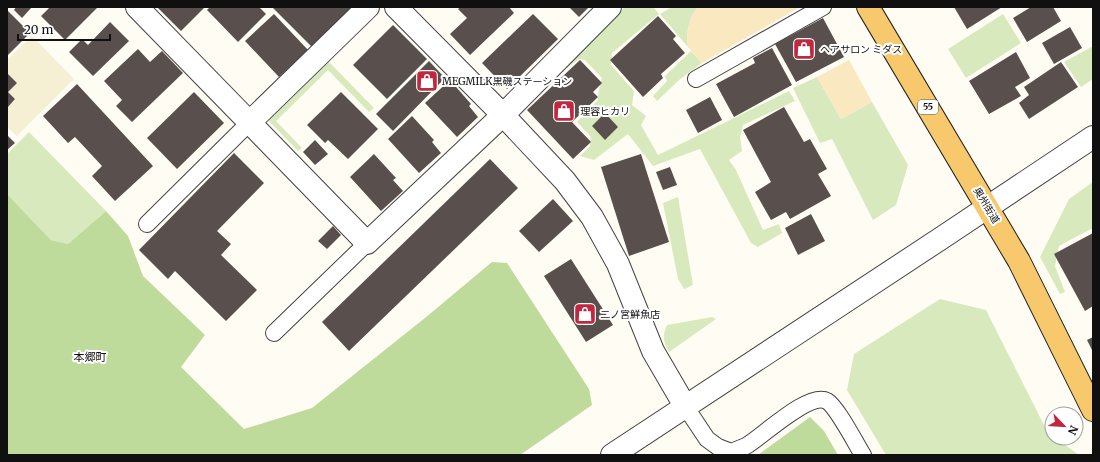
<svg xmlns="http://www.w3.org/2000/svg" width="1100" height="462" font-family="Merriweather,'Noto Sans JP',serif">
<rect width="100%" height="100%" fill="#fffcf4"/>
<polygon fill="#f5efd3" points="32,36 74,79 17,136 7,127 7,108 15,99 8,92 17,83 7,73 7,60"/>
<g fill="#d8eabd">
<path d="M625,7h28l6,7 -47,39 -1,12 23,26 -2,14 14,11 -5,9 17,30 131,-64 6,10 -52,24 -3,12 2,14 -13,9 7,10 27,60 16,-6 3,9 -24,14 -7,-4 -51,-94 -47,17 -25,-32 -34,26 -14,-4 10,-10 1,-9 -14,-15 21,-22c0,-8 2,-14 4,-22l-17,-18 -6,-1 -12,9 -4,-5z"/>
<path d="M672,7h26c-10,12 -11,24 -11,39l-27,-32z"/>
<polygon points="1003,14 1021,43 966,78 948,49"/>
<polygon points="1093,46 1093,79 1081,87 1064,62"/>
<polygon points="691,51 702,63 679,80 657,101 653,96 667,81 665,76"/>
<polygon points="327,60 374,108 369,112 328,70 276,121 302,148 298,151 267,119"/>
<polygon points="817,77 841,119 872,102 908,165 896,205 873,220 832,139 820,143 793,88"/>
<polygon points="29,132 106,211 68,244 51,240 7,194 7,154"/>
<polygon points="1093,182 1093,230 1091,229 1059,246 1055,266 1065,292 1060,294 1040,257 1069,199"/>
<polygon points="678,197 693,285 684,289 678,279 663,203"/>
<polygon points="940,299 986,310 1048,433 1052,436 1052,438 1056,438 1079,455 886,455 847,390 854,354"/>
<path d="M712,317l4,2 -47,33c-6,-11 -7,-16 -2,-27z"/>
</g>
<g fill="#bedb9c">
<polygon points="7,194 51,240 68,244 106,211 128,236 143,276 205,335 181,367 244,429 312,408 425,318 492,262 507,263 589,389 592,405 520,455 7,455"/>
<polygon points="810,417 824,431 838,455 758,455"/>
</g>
<g fill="#fae8c1">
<path d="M698,7h102l-98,56 -15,-17c0,-15 1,-27 11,-39z"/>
<polygon points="849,60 872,102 841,119 817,77"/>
</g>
<g fill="#59504d">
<polygon points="16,7 32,7 22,18 14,10"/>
<polygon points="50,7 59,7 60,8 62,7 98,7 65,40 41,16"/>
<polygon points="157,7 205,7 181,31"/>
<polygon points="210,7 259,7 266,14 238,42 207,10"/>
<polygon points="272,7 354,7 313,48"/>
<polygon points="461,7 509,7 514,13 470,55 450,34 467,18 458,9"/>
<polygon points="569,7 589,7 579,17"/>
<polygon points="954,7 1002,7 967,29"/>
<polygon points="1031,7 1053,7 1061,21 1027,42 1013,18"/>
<polygon points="7,10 30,33 7,56"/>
<polygon points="274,14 308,50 279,77 245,41"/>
<polygon points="533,14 558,39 507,89 482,63"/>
<polygon points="658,16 676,36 673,39 685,53 661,74 663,78 643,97 610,60"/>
<polygon points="823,18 844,57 796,82 775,44"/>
<polygon points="110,22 129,41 93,76 69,52 82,39 88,45"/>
<polygon points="393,25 427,59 387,99 353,65"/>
<polygon points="1070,27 1082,48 1054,64 1042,43"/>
<polygon points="772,48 792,85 734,117 716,84 755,63 753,58"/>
<polygon points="138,49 150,62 162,51 183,73 132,122 116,106 122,100 104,81"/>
<polygon points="1016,52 1030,78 1015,87 1021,96 989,114 969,81"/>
<polygon points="580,60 602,83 593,92 598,97 572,122 591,142 573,159 527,110"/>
<polygon points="429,61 445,78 393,131 376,114"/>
<polygon points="1061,62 1078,87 1029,119 1019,103 1029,95 1024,87"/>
<polygon points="7,73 17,83 8,92 15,99 7,108"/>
<polygon points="450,80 471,104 469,106 478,117 457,137 425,103"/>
<polygon points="77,84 153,166 115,201 92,176 102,166 75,137 68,143 43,116"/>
<polygon points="194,92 224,123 177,169 147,138"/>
<polygon points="341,92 378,129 348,159 328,140 325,143 307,125"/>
<polygon points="710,97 722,120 698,133 686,110"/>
<polygon points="784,107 804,142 810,139 827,169 818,174 831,196 790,219 786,212 771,220 755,192 771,182 743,130"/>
<polygon points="605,113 618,127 605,140 592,126"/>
<polygon points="412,116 434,140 432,142 441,153 419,173 388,139"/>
<polygon points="7,135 15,143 7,150"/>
<polygon points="315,140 328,154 315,165 303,152"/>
<polygon points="234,153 264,183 217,231 231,244 221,255 257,290 226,321 175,271 168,279 139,250"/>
<polygon points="374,154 396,178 393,180 403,191 381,211 350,177"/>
<polygon points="641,154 669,242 629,256 601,167"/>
<polygon points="490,159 518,188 349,351 322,322"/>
<polygon points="670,167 677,185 663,190 656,172"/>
<polygon points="553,199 573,221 539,252 519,231"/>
<polygon points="811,214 825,241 798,255 785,228"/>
<polygon points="333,226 341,235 327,249 318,241"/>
<polygon points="1093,233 1093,306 1085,311 1054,254"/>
<polygon points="571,259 613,325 586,342 544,276"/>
<polygon points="1093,337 1093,352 1087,340"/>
</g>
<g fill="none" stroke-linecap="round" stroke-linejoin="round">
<g stroke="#434343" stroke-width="18">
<g id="service">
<polyline points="696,79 823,7"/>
<polyline points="147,224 250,122"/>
<polyline points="274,333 367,243"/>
<path d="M685,406l22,33 11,8 13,5c5,-2 10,-4 15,-6 16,-9 63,-55 81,-45 10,6 29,43 36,54"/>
</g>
</g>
<g stroke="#434343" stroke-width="24">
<g id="minor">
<polyline points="137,7 367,243 503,115 610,7"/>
<polyline points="396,7 503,115 565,181 592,217 618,264 653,351 685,406"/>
<polyline points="250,122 368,7"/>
</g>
</g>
<g stroke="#434343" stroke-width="24">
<polyline id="tertiary" points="612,455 940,239 1093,137"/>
</g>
<g stroke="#212121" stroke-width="24">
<polyline id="primary" points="868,7 1019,261 1093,410"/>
</g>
<use href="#service" stroke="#fff" stroke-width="16"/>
<use href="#minor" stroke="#fff" stroke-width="22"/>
<use href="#tertiary" stroke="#fff" stroke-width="22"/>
<use href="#primary" stroke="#f7c86c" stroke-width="22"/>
</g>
<defs>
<g id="shop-square" transform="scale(1.15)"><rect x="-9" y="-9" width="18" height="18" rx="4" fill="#c0283e" stroke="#fff"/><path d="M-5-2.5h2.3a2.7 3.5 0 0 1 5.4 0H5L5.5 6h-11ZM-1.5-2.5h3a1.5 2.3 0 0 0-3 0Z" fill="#fff"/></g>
</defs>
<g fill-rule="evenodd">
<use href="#shop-square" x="804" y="49"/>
<use href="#shop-square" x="427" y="81"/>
<use href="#shop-square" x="564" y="111"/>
<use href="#shop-square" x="585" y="314"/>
</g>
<g text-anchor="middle" stroke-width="4" stroke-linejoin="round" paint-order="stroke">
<rect fill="#fff" stroke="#585858" stroke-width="1" x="918" y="100" width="20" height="14" rx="3"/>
<g font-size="9" font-weight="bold" fill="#101010">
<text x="928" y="110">55</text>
</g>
<g font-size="10" fill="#101010" stroke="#fff" text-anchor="start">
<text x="820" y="53">ヘアサロン ミダス</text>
<text x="442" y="85">MEGMILK黒磯ステーション</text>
<text x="580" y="115">理容ヒカリ</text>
<text x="600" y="318">二ノ宮鮮魚店</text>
</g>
<g font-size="10" fill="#101010" stroke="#fff">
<text transform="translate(987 205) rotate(59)" y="4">奥州街道</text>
</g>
<g font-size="11" fill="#101010" stroke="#fff">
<text x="90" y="361">本郷町</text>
</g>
</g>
<rect width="1100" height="462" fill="none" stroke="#101010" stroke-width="16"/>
<g transform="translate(1064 426) rotate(115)"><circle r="19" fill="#ffffff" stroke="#9f9f9f"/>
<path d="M0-3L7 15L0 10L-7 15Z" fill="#c0283e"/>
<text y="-6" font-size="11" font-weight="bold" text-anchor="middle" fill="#101010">N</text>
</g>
<path d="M18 34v6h92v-6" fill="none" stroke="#101010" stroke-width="2"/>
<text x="24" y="34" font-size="12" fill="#101010" stroke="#ffffff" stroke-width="3" paint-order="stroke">20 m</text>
</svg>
